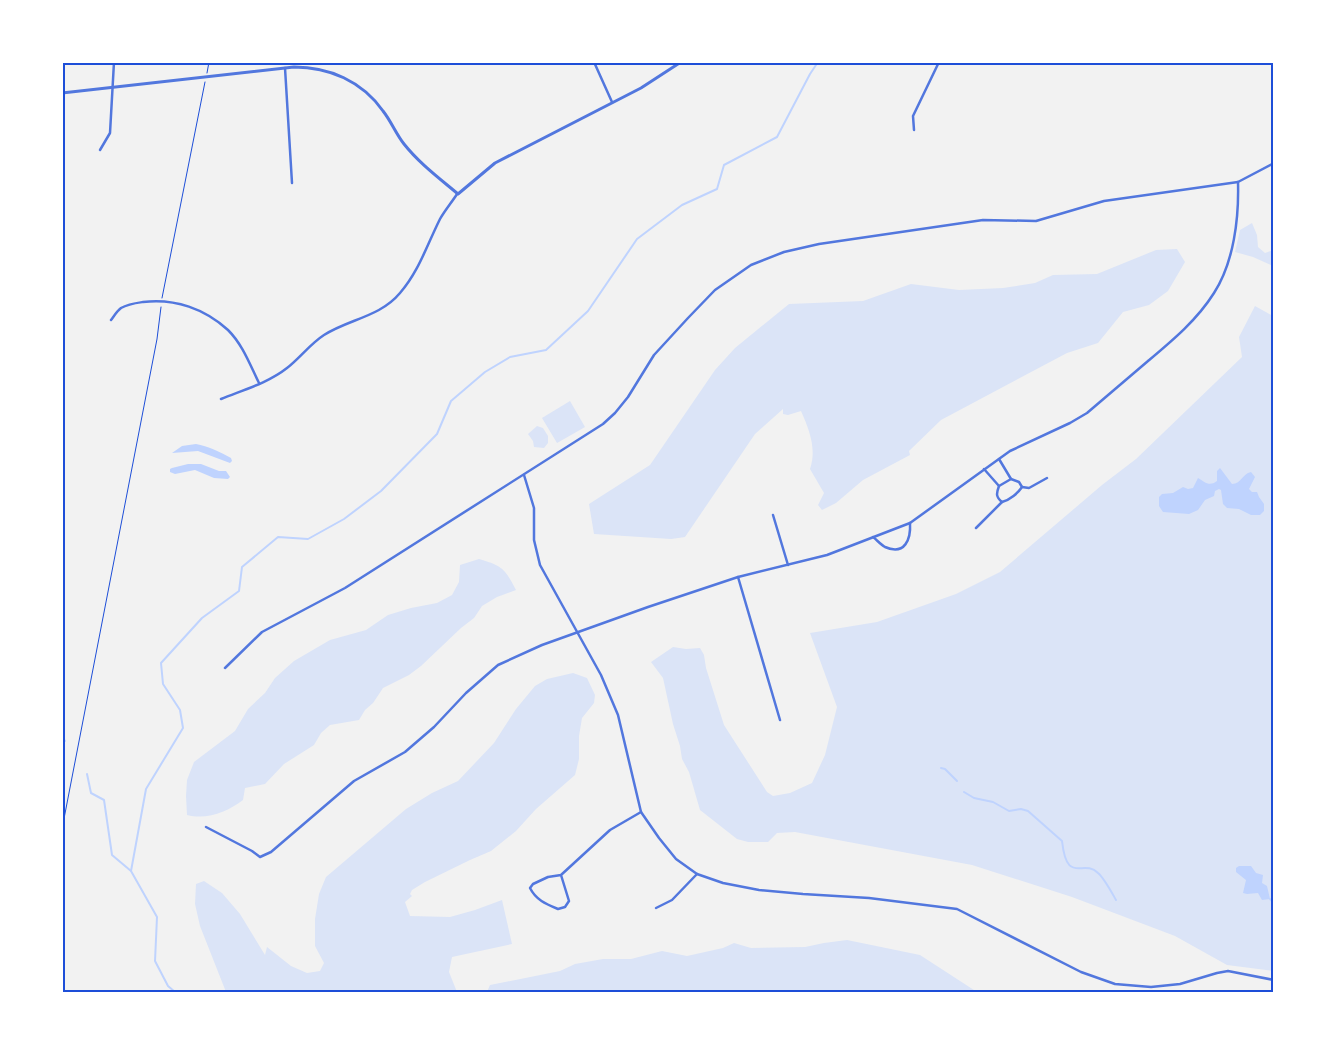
<svg xmlns="http://www.w3.org/2000/svg" width="1336" height="1055" font-family="Poppins,sans-serif">
<rect width="100%" height="100%" fill="#f2f2f2"/>
<g fill="#dbe4f7">
<polygon points="1252,223 1257,235 1258,247 1265,253 1273,250 1273,266 1253,257 1235,252 1240,230"/>
<path d="M1177,249l8,13 -17,29 -19,14 -26,7 -25,31 -31,10 -126,67 -32,31 1,4 -47,25 -27,23 -14,7 -4,-5 6,-12 -14,-24c7,-20 -1,-40 -9,-58l-13,4 -5,-1v-5l-28,25 -70,103 -14,2 -77,-5 -5,-30 61,-39 65,-95 20,-22 54,-44 74,-3 48,-17 48,6 44,-2 32,-5 18,-8 44,-1 59,-24z"/>
<polygon points="1255,306 1273,316 1273,971 1227,965 1175,936 1072,897 972,865 795,832 777,833 768,842 748,842 737,839 700,810 689,772 682,759 680,746 673,724 663,678 651,662 673,647 686,649 700,648 704,655 706,668 724,725 767,792 773,796 790,793 812,783 825,755 837,707 810,633 877,622 956,594 1000,572 1102,485 1136,459 1242,357 1239,337"/>
<polygon points="570,401 585,427 557,443 542,418"/>
<polygon points="537,426 543,428 548,436 548,443 544,448 534,447 533,441 528,434"/>
<path d="M479,559c24,7 26,10 37,31l-19,7 -15,9 -8,12 -13,10 -40,38 -12,9 -26,13 -10,15 -8,7 -6,10 -29,5 -9,8 -7,12 -30,19 -19,20 -20,4 -2,12c-16,12 -35,20 -56,15l-1,-19 1,-16 7,-18 41,-31 13,-22 17,-16 10,-15 19,-17 36,-21 36,-10 22,-15 23,-7 26,-5 15,-8 7,-13 1,-17z"/>
<polygon points="573,673 587,678 595,695 594,703 582,718 579,736 579,759 575,775 536,809 516,831 491,851 470,860 425,882 412,890 410,894 412,896 405,902 410,916 450,917 475,910 502,900 512,944 452,957 449,972 457,992 226,992 200,926 195,904 196,884 204,881 222,893 240,914 265,955 267,947 291,966 307,973 320,971 324,963 315,946 315,919 319,894 326,877 406,809 432,793 458,781 494,743 516,709 535,686 547,679"/>
<polygon points="847,940 920,955 977,992 487,992 490,985 560,971 575,964 603,959 631,959 662,951 687,956 723,948 734,943 751,948 805,947 824,943"/>
</g>
<g fill="#bfd3fe">
<path d="M196,444c12,2 24,8 35,14l1,3 -2,2 -32,-12 -26,2 10,-7z"/>
<polygon points="188,464 201,464 219,471 226,471 230,477 228,479 214,478 195,470 175,474 170,472 170,469 172,468"/>
<path d="M1220,468l12,16c9,0 10,-10 19,-12l4,5 -6,12 3,3h5l2,5 5,7v7l-4,4h-9l-12,-6 -12,-1 -4,-4 -2,-14 -2,-1 -4,2 -1,5 -9,4 -7,10 -9,4 -26,-2 -4,-6v-9l3,-3 11,-1 10,-6 5,2 5,-1 5,-10c7,4 11,9 19,3v-10z"/>
<polygon points="1239,866 1251,866 1256,873 1263,875 1262,883 1267,886 1270,899 1262,900 1258,893 1247,894 1243,893 1246,880 1236,872 1236,868"/>
</g>
<g fill="none" stroke-linecap="round" stroke-linejoin="round">
<g stroke="#bfd3fe" stroke-width="2">
<polyline points="62,736 65,741"/>
<polyline points="941,768 945,769 957,781"/>
<polyline points="87,774 91,793 104,800 112,855 131,871 157,917 155,961 168,986 175,992"/>
<path d="M964,792l10,6 19,4 16,9 12,-2 7,2 34,30c5,45 21,17 36,32 6,5 14,20 18,27"/>
<polyline points="131,871 146,789 183,728 180,710 163,684 161,663 202,618 239,591 242,567 278,537 308,539 344,519 381,491 437,434 451,401 485,372 510,357 546,350 588,311 637,239 682,205 717,189 724,165 777,137 810,74 818,62"/>
<polyline points="1270,899 1274,904"/>
</g>
<g stroke="#1d4ed8" stroke-width="1">
<polyline points="207,73 209,62"/>
<polyline points="162,298 205,82"/>
<polyline points="62,829 157,339 161,307"/>
</g>
<g stroke="#5277de" stroke-width="2.5">
<polyline points="594,62 612,102"/>
<polyline points="285,68 292,183"/>
<polyline points="914,130 913,116 939,62"/>
<polyline points="100,150 110,133 114,62"/>
<path d="M111,320c3,-4 6,-9 10,-12 7,-4 15,-5 22,-6 32,-4 62,7 85,28 15,15 22,35 31,53"/>
<path d="M221,399c22,-9 47,-16 66,-31 13,-10 23,-24 37,-33 25,-16 56,-18 76,-42 19,-22 27,-48 40,-74 5,-9 12,-17 17,-25"/>
<polyline points="999,459 1011,479"/>
<polyline points="984,469 999,486"/>
<polyline points="524,475 534,508 534,540 540,565 601,675 618,715 641,812 659,838 676,859 697,874 723,883 759,890 803,894 869,898 957,909 1081,972 1115,984 1151,987 1180,984 1217,973 1228,971 1274,980"/>
<path d="M1011,479l8,3 3,5c-4,6 -12,13 -20,15 -6,-5 -6,-8 -3,-16z"/>
<polyline points="1022,487 1029,488 1047,478"/>
<polyline points="773,515 788,565"/>
<polyline points="976,528 1002,502"/>
<path d="M873,537c4,3 8,8 12,10 20,9 26,-8 25,-24"/>
<polyline points="738,577 780,720"/>
<polyline points="225,668 262,632 345,588 603,424 615,413 628,397 654,355 688,318 715,290 751,265 784,252 819,244 983,220 1036,221 1104,201 1238,182 1274,163"/>
<path d="M206,827l46,24 8,6 11,-5 83,-71 51,-29 29,-25 32,-34 32,-28 44,-20 106,-38 90,-30 89,-22 83,-32 100,-72 60,-28 17,-10c20,-17 41,-35 61,-52 25,-21 49,-41 66,-68 20,-31 25,-75 24,-111"/>
<path d="M561,875l8,26 -4,6 -7,2c-12,-5 -22,-9 -28,-21l3,-4 15,-7 13,-2 49,-45 31,-18"/>
<polyline points="656,908 672,900 697,874"/>
</g>
<path stroke="#5277de" stroke-width="3" d="M62,93l232,-26c35,0 68,14 89,44 8,10 13,23 21,33 15,19 35,34 54,50l37,-31 146,-75 40,-26"/>
</g>
<rect width="1336" height="1055" fill="none" stroke="#ffffff" stroke-width="128"/>
<rect x="64" y="64" width="1208" height="927" fill="none" stroke="#1d4ed8" stroke-width="2"/>
</svg>
